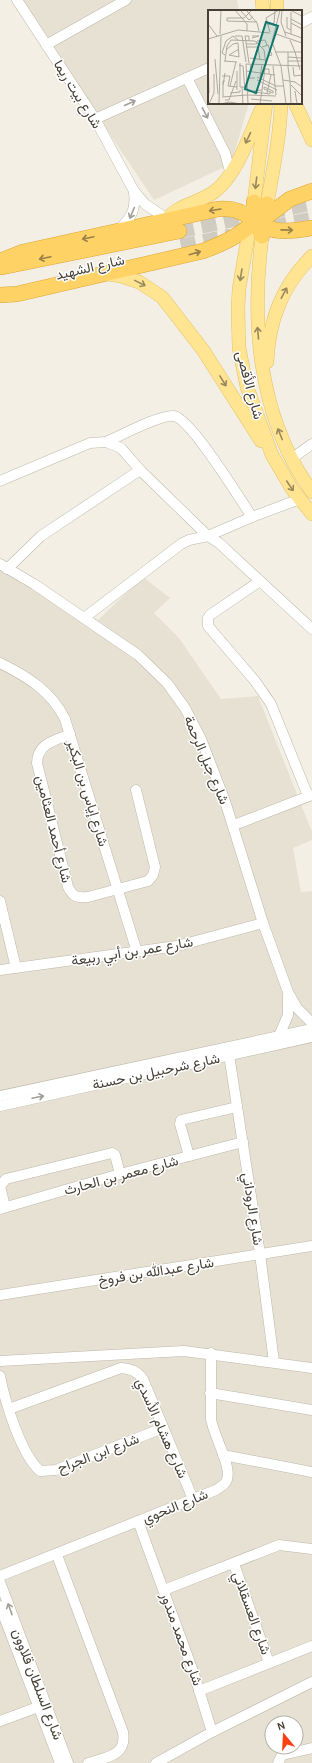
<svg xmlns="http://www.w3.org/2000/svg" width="312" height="1763" font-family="Karla,Vazirmatn,sans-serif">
<rect width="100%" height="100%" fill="#f3efe5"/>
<g fill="#e7e1d3" fill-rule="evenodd">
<polygon points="20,0 237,0 239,11 209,11 209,103 249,103 231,164 154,200"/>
<path d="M0,568l98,52 45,-43 27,21 -16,15 25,25 42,61 37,-3 54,136v8l-19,8 8,44 11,-1v872h-312zM272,1723h24v24h-24z"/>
</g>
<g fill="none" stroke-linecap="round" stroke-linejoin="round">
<g stroke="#d0ccc2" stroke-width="15" stroke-dasharray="15 8" stroke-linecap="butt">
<polyline points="272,227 312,219"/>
<polyline points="179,231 312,203"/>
<polyline points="181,246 231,236"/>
</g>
<g stroke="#beb7a8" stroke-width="11">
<g id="minor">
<polyline points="17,0 95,119 134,191 145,204 167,219"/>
<polyline points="301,23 312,17"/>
<polyline points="46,45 126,0"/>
<polyline points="187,78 225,153 231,175"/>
<polyline points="95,119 209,68"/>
<path d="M118,231c14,-15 18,-20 16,-40"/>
<path d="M106,442c14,-6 55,-28 68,-26 17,3 66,83 78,101"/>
<polyline points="291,459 312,444"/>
<polyline points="0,481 90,443 106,442 121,448 140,470 208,536 252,517 300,499"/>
<polyline points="0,564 34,584 138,655 167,683 185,708 201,739 225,801 263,923 288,992 297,1008 312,1023"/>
<polyline points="7,569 41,536 140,470"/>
<polyline points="260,581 210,615 208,618 208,626 255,681 271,704 308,796"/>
<polyline points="84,618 181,544 189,540 208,536 219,543 312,629"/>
<path d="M0,663c28,14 51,28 65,56l72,233"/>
<path d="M70,734c-16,7 -32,9 -33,29l31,124c5,10 9,11 20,10l60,-16 5,-6 2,-8 -19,-77"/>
<polyline points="234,825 312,795"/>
<polyline points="0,901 16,968"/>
<polyline points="0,970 177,946 263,923"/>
<polyline points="279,1036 288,1015 288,996"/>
<polyline points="229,1055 260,1254 274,1362"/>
<polyline points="0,1096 312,1029"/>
<polyline points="0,1106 312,1037"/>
<polyline points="189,1156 180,1124 181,1120 237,1107"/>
<polyline points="5,1207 0,1186 6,1179 112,1153 115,1155 120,1174"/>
<polyline points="0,1209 120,1174 243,1142"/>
<polyline points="0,1295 312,1246"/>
<polyline points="0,1361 184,1351 312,1368"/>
<path d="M0,1376c5,26 21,78 40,95l16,-1 107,-42"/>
<polyline points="210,1393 312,1410"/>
<path d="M9,1409l112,-41c10,1 16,3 22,11l50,120"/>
<polyline points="223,1455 312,1472"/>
<polyline points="138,1521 194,1674 212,1732"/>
<path d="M57,1555l66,177c4,24 -16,25 -35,31"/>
<polyline points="234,1564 269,1663"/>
<path d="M0,1576l216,-86c3,-2 8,-5 10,-8 8,-13 -13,-47 -15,-63v-66"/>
<polyline points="0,1582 68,1763"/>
<polyline points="164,1590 279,1545 312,1549"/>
<polyline points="0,1606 60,1763"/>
<polyline points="199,1691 312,1646"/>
<polyline points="0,1721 38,1707"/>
<polyline points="156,1763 212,1732 312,1682"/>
<polyline points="278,1763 282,1755 312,1748"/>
</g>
</g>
<g stroke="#e4c262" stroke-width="14">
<g id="major">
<polyline points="262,0 263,11"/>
<polyline points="277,0 277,11"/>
<polyline points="266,103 254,202 239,289 238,309 239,348 247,387 272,455 292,489 312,514"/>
<path d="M281,103c-1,40 -11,80 -17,120 -14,91 -8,192 48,269"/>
<polyline points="295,103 312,140"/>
<path d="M167,219c12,-15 32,-16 47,-27 23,-17 35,-56 47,-82"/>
<polyline points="108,274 121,276 139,282 162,297 203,350 261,441"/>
<path d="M267,362c2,-42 15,-76 45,-106"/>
</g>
</g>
<g stroke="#dea734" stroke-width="16">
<g id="highway">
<path d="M254,202c2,6 3,14 6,19 10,15 37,9 52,7"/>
<polyline points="262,220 290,199 312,191"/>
<path d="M0,261l23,-9 195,-43c22,-2 35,7 44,27"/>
<polyline points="2,267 179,231"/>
<path d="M0,295l17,-1 186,-43c25,-9 51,-22 64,-47"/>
</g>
</g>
<use href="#minor" stroke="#fff" stroke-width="10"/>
<use href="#major" stroke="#ffe492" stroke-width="13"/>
<use href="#highway" stroke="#fed265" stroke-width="15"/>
</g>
<defs><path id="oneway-shaft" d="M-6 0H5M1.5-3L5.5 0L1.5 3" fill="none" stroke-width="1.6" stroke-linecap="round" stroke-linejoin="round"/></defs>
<g stroke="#a29f9a">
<use href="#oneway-shaft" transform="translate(130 103) rotate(-24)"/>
<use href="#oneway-shaft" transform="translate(205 113) rotate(63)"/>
<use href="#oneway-shaft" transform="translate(132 213) rotate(113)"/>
<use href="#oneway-shaft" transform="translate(38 1097) rotate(-12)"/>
<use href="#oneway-shaft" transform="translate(10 1609) rotate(-110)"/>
</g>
<g stroke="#99895f">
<use href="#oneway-shaft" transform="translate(248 138) rotate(115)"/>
<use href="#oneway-shaft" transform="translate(256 183) rotate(97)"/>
<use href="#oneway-shaft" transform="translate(241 275) rotate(99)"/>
<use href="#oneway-shaft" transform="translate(140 283) rotate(26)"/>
<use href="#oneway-shaft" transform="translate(284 293) rotate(-62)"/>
<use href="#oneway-shaft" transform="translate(258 333) rotate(-95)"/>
<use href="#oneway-shaft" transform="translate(223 381) rotate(58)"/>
<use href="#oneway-shaft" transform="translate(280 434) rotate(-112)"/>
<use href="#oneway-shaft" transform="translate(290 486) rotate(56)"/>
</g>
<g stroke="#98814b">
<use href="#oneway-shaft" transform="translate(215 210) rotate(171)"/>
<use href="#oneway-shaft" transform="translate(287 230) rotate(1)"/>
<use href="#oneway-shaft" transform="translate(88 238) rotate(168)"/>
<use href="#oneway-shaft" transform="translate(195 253) rotate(-16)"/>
<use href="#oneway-shaft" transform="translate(45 258) rotate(168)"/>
</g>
<g text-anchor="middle" stroke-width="3" stroke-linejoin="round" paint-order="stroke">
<g font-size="14" fill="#453f35" stroke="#fff">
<text transform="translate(78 94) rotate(58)" y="5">شارع بيت ريما</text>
<text transform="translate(90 267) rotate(-13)" y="5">شارع الشهيد</text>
<text transform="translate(250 385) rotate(75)" y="5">شارع الأقصى</text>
<text transform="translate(207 760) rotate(67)" y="5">شارع جبل الرحمة</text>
<text transform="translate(88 793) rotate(73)" y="5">شارع إياس بن البكير</text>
<text transform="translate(54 829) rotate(76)" y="5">شارع أحمد العثامين</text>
<text transform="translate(132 951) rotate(-9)" y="5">شارع عمر بن أبي ربيعة</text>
<text transform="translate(156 1071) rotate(-12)" y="5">شارع شرحبيل بن حسنة</text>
<text transform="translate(121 1175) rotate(-15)" y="5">شارع معمر بن الحارث</text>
<text transform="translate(253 1209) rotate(81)" y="5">شارع الروداني</text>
<text transform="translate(156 1271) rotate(-9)" y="5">شارع عبدالله بن فروخ</text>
<text transform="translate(162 1428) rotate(66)" y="5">شارع هشام الأسدي</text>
<text transform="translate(98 1453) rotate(-21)" y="5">شارع ابن الجراح</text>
<text transform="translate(175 1506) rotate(-22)" y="5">شارع النحوي</text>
<text transform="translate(252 1613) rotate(70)" y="5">شارع العسقلاني</text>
<text transform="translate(182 1639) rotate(70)" y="5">شارع محمد مندور</text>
<text transform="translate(38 1684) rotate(69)" y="5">شارع السلطان قلاوون</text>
</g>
</g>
<g transform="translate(208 10)">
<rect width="94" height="94" fill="#f3efe5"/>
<path fill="none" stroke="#ada99f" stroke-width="1" d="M27,0l12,14v7M32,0l9,10 4,-3M38,0l11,13 2,8M72,0l-8,32 9,24 5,38M74,0l-1,12 5,14M82,0l12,6M79,7v11l4,2M25,8h-6v3l30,1M25,8h11l7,-7M83,9l11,6M83,13l11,6M0,14l9,12M59,15l7,-2 1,-12M62,22l-4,-14 13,-8M77,22l17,6M12,24l1,-24M68,24l26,9M83,24v-22M27,26h7l4,26M44,26h7l-7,2M0,29l30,-9 32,3M82,30l5,12M49,31l8,-1 2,5M38,34h11v-3M38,37h12l2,13M54,37l6,-2 4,10 -4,1M18,40l7,-6 5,-1 1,14M67,42h27M80,42v15M87,42l5,18M17,45l-3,-2 4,-12 7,-5 5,4M31,47l-10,-2 10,-6M80,47l14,1M0,48l1,35M42,48l15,2M7,49l3,35M16,51l13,1M17,51l2,-15 4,-6 24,1 9,9 2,15M80,51h14M32,53v24h7M41,53l-4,-27h4v5M38,54l56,2M38,54l2,40M43,54l-2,14h6M31,55l4,1 2,25M65,56l3,29M80,57l2,14M85,57l1,9 8,-1M38,61l29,4M14,66h8l-2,10 9,1M49,67l19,9h7M52,67l2,-12M49,70l20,10M75,70l12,2 7,5M82,71l1,23M15,75l2,-12M83,75l11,11M22,76l6,-24M34,77l1,17M56,77l9,4v2l-9,-4zM29,80v-19M87,81l2,13M39,82l15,-2M22,83l10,-1v-2M59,83l4,-18M40,85l28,1M47,85v-3l15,2v-2M15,86v-15h2M14,87l25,-2M43,89l21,2M17,90h4l7,-19M11,93l2,-67M1,94l5,-11v-19M12,94l10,-2 10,2M46,94h14M52,94l5,-35h4v5"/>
<path fill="#0f766e" fill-opacity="0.15" stroke="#0f766e" stroke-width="2" d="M58,12l12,4 -22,67 -11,-4z"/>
<rect width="94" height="94" fill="none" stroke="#453f35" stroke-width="2"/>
</g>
<g transform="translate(284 1735) rotate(342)"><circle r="19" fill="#ffffff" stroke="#b5b2ae"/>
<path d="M0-3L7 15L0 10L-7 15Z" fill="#fb4014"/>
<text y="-6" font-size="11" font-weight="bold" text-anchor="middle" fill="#453f35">N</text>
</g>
</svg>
